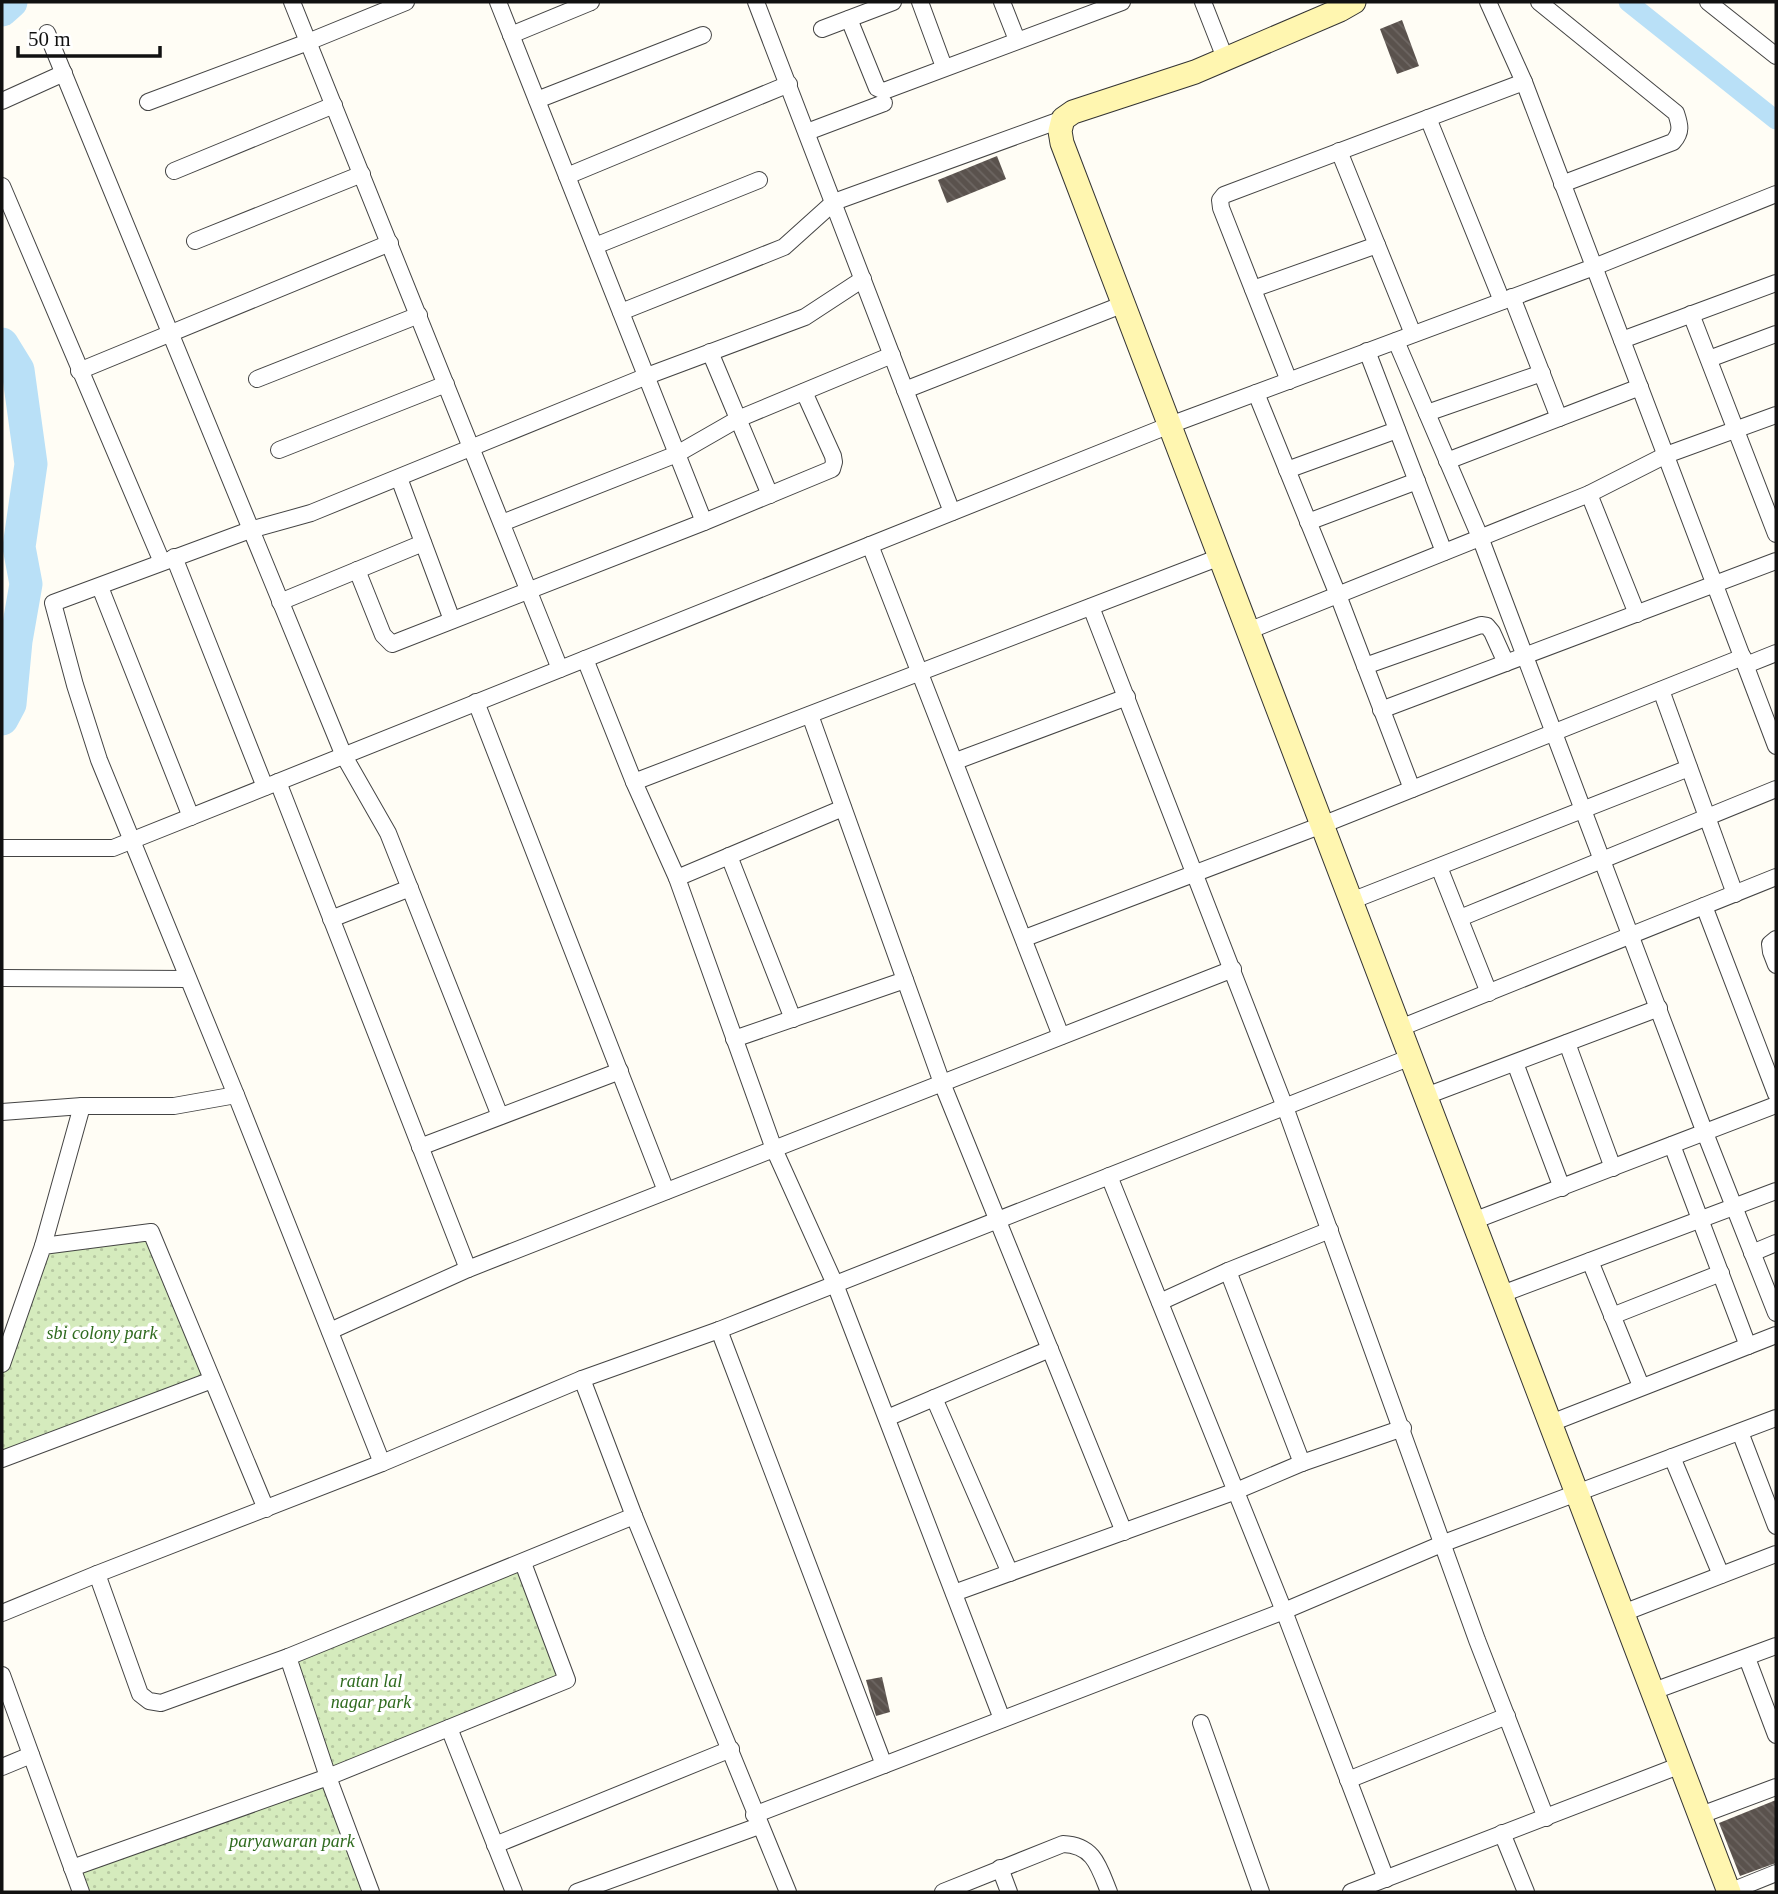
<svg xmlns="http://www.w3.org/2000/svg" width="1778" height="1894" font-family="'Times New Roman',serif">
<defs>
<pattern id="park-dots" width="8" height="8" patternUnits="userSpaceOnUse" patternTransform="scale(1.75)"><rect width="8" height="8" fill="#d5ebbd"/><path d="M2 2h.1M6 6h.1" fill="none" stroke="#b6c8a1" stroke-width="1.8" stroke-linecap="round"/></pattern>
<pattern id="building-back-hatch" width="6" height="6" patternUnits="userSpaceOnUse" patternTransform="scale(1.75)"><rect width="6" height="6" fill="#5a524d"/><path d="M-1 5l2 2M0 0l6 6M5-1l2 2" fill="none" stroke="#6d6662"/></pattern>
</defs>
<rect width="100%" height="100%" fill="#fffdf5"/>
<g fill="url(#park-dots)">
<polygon points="150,1229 212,1380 2,1462 2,1373 41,1242"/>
<polygon points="523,1562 566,1679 328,1777 288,1656"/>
<polygon points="325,1775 369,1892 79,1892 69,1865"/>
</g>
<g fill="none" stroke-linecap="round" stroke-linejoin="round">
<polyline stroke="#b9e0f7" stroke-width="19" points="1628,2 1776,120"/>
<g stroke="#b9e0f7" stroke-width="33">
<polyline points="2,10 11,2"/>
<polyline points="2,344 18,370 31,464 19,547 26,584 16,641 10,704 2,719"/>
</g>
</g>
<g fill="url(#building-back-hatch)">
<polygon points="1402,20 1419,66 1397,74 1380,29"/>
<polygon points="997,156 1006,179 947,203 938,180"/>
<polygon points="882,1677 890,1712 876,1716 866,1680"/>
<polygon points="1776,1800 1776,1863 1740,1876 1719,1823"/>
</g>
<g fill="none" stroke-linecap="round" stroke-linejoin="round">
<g stroke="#444" stroke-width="18">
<g id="street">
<polyline points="292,2 560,669"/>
<polyline points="498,2 704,522"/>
<polyline points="756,2 952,512"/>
<polyline points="920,2 944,67"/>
<polyline points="1002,2 1017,40"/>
<polyline points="1203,2 1225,58"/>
<polyline points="1488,2 1524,82 1776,746"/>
<path d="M1539,2l137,111c4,12 6,19 -3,29l-111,42"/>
<polyline points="1708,2 1776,56"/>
<polyline points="849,19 877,88 884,91 1122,2"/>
<polyline points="822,29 893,2"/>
<polyline points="47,33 344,756 388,833 500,1116"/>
<polyline points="511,35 591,2"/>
<polyline points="537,100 703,35"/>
<polyline points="2,101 64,73"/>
<polyline points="148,102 308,42 406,2"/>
<polyline points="1428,118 1502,301"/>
<polyline points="807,132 884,103"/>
<polyline points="1339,151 1413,334"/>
<polyline points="174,171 334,105"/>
<polyline points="567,176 789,84"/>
<polyline points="2,186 162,562"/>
<polyline points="195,241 362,174"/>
<polyline points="595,246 759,180"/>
<polyline points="1253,289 1377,245"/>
<polyline points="1512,297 1559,418"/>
<polyline points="621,312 784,247 834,202 1063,119"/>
<polyline points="1691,314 1776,534"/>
<polyline points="1622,340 1776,283"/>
<polyline points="1396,341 1480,537 1705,1133 1776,1313"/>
<polyline points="1367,351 1444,552"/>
<polyline points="710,352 770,495"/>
<polyline points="1709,359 1776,334"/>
<polyline points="79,371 390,243"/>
<polyline points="257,379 419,315"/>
<polyline points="1289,381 1221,208 1220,200 1224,195 1524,82"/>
<polyline points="905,390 1124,304"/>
<polyline points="1256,393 1338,595 1412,789"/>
<polyline points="1427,413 1542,373"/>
<polyline points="279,450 446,384"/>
<polyline points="1447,461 1640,387"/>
<polyline points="1287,470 1397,430"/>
<polyline points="399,478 452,620"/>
<polyline points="1589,494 1637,614"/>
<polyline points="1308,522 1417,481"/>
<polyline points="502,523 677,454 738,419 892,355"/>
<polyline points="870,545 1061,1036"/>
<polyline points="174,557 265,787"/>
<polyline points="357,570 383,635 392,644 704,522 832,469 834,462 833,456 804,392"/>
<polyline points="100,587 191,817"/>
<polyline points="280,602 423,543"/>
<polyline points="1091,607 1285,1107 1477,1640 1546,1818"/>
<polyline points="1248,631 1589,494 1666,455 1776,415"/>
<polyline points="585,659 634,782"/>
<polyline points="1746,665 1776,653"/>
<polyline points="1365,666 1481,625 1487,626 1492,632 1506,663"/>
<polyline points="1661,690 1735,894"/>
<polyline points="476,702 666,1191"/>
<polyline points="1381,710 1776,561"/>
<polyline points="810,715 942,1083 1124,1532"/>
<polyline points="956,761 1127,697"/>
<polyline points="278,782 468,1269"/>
<polyline points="2,848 113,848 1170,425 1594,267 1776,194"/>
<polyline points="729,856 793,1019"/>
<polyline points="1439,867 1489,993"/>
<polyline points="677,878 843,808"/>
<polyline points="1351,901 1689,768"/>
<polyline points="1704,906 1776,1094"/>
<polyline points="1460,918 1776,789"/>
<polyline points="331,919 410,888"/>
<polyline points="1025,938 1322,825 1743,657"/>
<polyline points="1776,939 1770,944 1771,952 1776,965"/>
<polyline points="2,978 188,979"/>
<polyline points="1400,1028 1776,877"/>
<polyline points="734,1039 905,980"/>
<polyline points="1567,1043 1613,1168"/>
<polyline points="1515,1063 1562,1188"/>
<polyline points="1426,1096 1659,1008"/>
<polyline points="2,1112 82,1106 174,1106 236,1095"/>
<polyline points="1672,1145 1748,1346"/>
<polyline points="420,1147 620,1071"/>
<polyline points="1109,1176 1284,1611 1386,1879"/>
<polyline points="1473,1221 1776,1105"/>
<polyline points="43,1246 82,1106"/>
<polyline points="1752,1253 1776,1243"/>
<polyline points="1590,1261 1641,1386"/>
<polyline points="1228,1271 1302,1463"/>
<polyline points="1502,1294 1776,1191"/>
<polyline points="1160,1302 1228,1271 1330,1230"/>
<polyline points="1612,1316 1721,1273"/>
<polyline points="719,1330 884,1765"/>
<polyline points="330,1331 468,1269 1233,969"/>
<polyline points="2,1364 43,1246 151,1232 266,1509"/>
<polyline points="582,1379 634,1516 788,1892"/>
<polyline points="934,1398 1010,1573"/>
<polyline points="887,1418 1050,1349"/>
<polyline points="1551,1423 1776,1335"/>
<polyline points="1740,1432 1776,1526"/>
<polyline points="1672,1457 1721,1575"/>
<polyline points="2,1459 212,1380"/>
<polyline points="382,1463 236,1095 99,760 75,685 53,603 250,530 311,513 647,376 805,317 863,279"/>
<polyline points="97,1574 140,1694 149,1701 161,1703 288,1657 634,1516"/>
<polyline points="954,1593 1236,1491 1302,1463 1403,1428"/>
<polyline points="2,1613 97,1574 382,1463 582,1379 719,1330 1411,1057"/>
<polyline points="1623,1613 1776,1554"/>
<polyline points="288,1657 328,1777 371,1892"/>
<polyline points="1747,1658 1776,1735"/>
<polyline points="2,1675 81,1892"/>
<polyline points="1651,1692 1776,1646"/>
<polyline points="1002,1719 835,1284 774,1149 677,878 634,782 1220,557"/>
<polyline points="1201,1723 1261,1892"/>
<polyline points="449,1728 514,1892"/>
<polyline points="2,1767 31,1755"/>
<polyline points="1348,1780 1507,1716"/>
<polyline points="754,1815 1284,1611 1444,1543 1776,1418"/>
<polyline points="1701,1815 1776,1787"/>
<polyline points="1502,1833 1526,1892"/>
<polyline points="495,1845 731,1749"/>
<polyline points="72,1868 328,1777 567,1680 523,1563"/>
<polyline points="1000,1868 1009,1892"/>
<polyline points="577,1892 759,1826"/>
<path d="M943,1892l120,-48c31,1 36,23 46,48"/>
<polyline points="1351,1892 1681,1765"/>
<polyline points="1729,1892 1776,1873"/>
</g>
</g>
<g stroke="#333" stroke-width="25">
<polyline id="secondary" points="1354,2 1340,10 1195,72 1073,112 1063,119 1060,131 1062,143 1729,1892"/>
</g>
<use href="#street" stroke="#fff" stroke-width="16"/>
<use href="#secondary" stroke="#fff6b0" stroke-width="23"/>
</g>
<g text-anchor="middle" stroke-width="7" stroke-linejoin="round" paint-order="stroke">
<g font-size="18" font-style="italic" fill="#2f6b1f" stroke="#fff">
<text x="102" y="1339">sbi colony park</text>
<text x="371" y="1687">ratan lal<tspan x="371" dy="21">nagar park</tspan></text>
<text x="292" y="1847">paryawaran park</text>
</g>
</g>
<rect width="1778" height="1894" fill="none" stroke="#111111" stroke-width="7"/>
<path d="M18 46v10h142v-10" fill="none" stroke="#111111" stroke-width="3.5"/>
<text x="28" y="46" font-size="21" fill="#111111" stroke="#ffffff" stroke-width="5" paint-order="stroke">50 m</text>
</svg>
